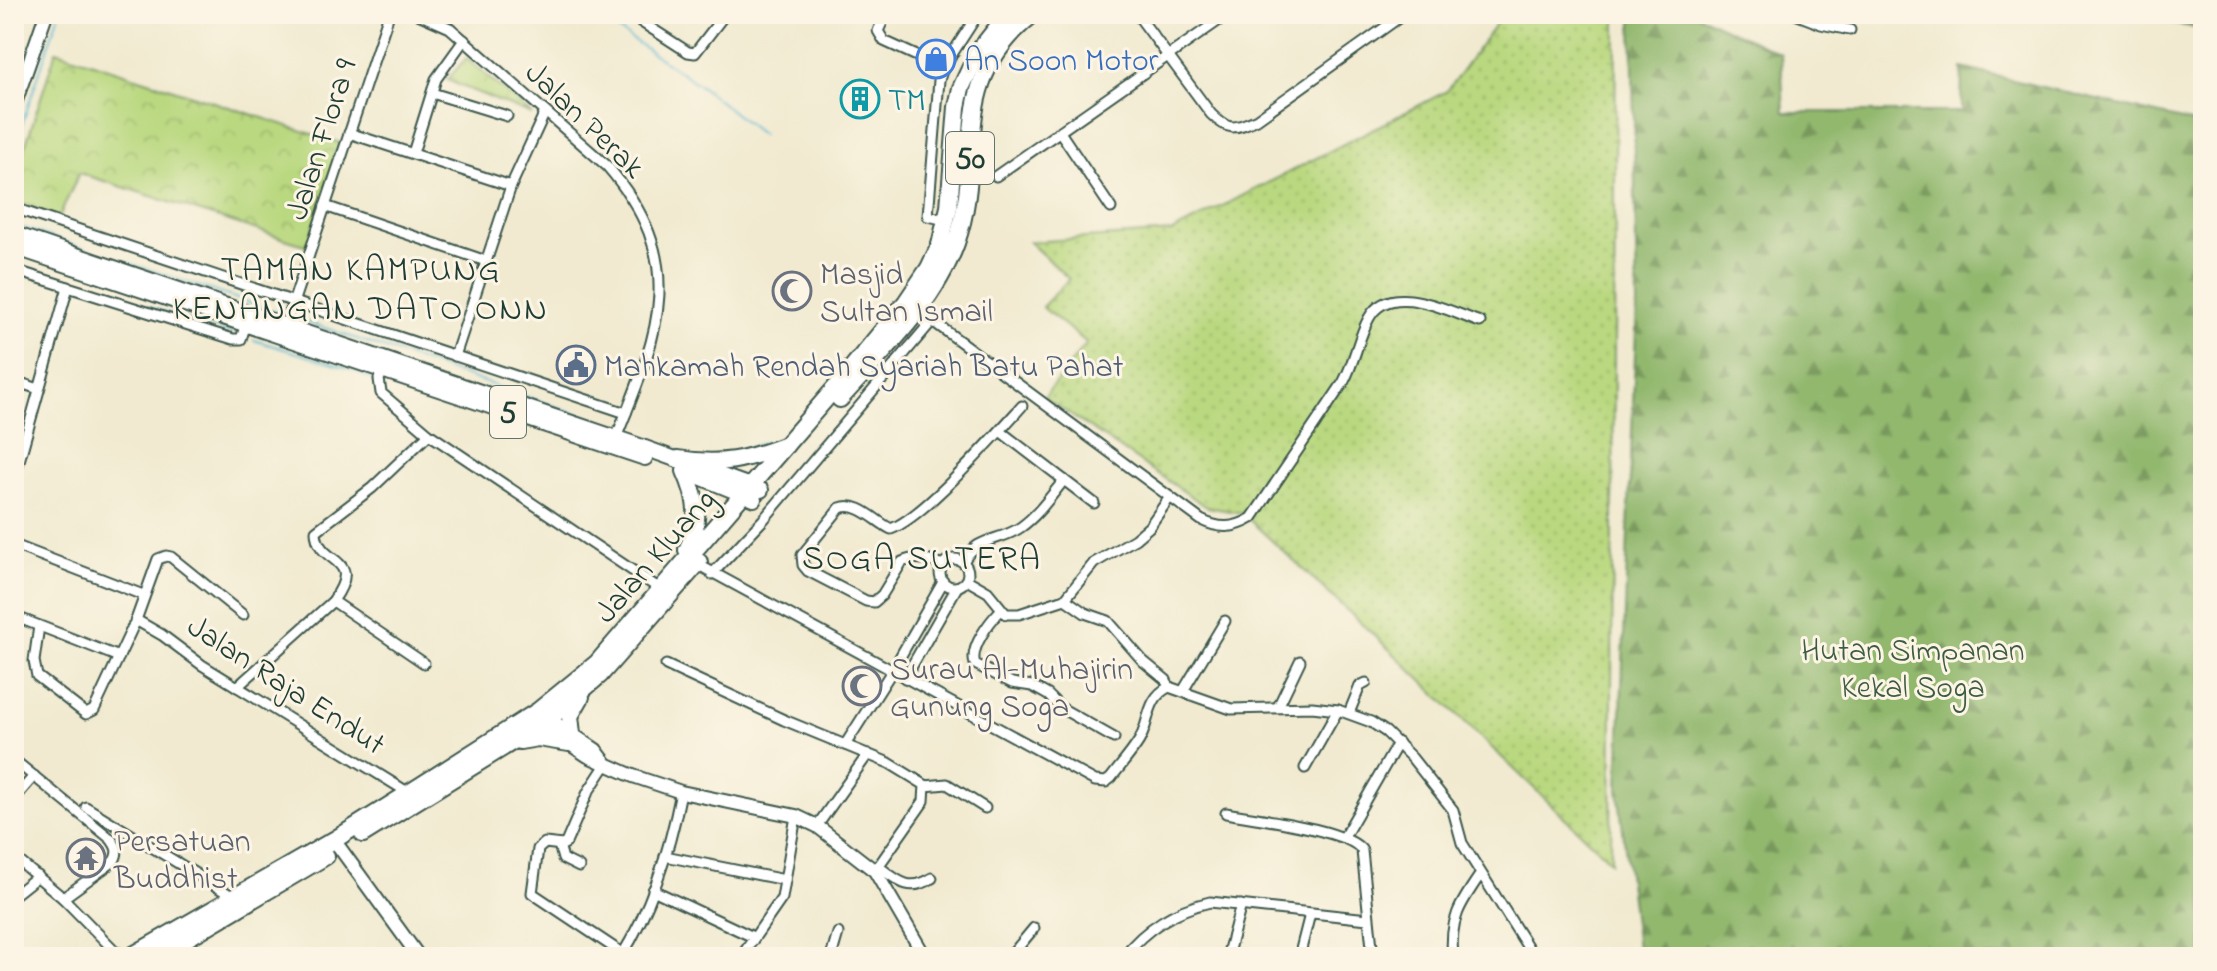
<svg xmlns="http://www.w3.org/2000/svg" width="2217" height="971" font-family="'Indie Flower',sans-serif">
<defs>
<pattern id="grass-dots" width="8" height="8" patternUnits="userSpaceOnUse" patternTransform="scale(2)"><rect width="8" height="8" fill="#b9d87f"/><path d="M2 2h.1M6 6h.1" fill="none" stroke="#9fba6e" stroke-width="1.8" stroke-linecap="round"/></pattern>
<pattern id="forest-firs" width="22" height="20" patternUnits="userSpaceOnUse" patternTransform="scale(2)"><rect width="22" height="20" fill="#92b86e"/><path d="M5 1l3.5 6h-7zM16 11l3.5 6h-7z" fill="#77975b"/></pattern>
<pattern id="park-crowns" width="20" height="18" patternUnits="userSpaceOnUse" patternTransform="scale(2)"><rect width="20" height="18" fill="#b9d87f"/><path d="M2 6a3 3 0 1 1 6 0M12 15a3 3 0 1 1 6 0" fill="none" stroke="#9fba6e"/></pattern>
</defs>
<rect width="100%" height="100%" fill="#fcf5e5"/>
<filter id="ink" filterUnits="userSpaceOnUse"><feTurbulence type="fractalNoise" baseFrequency=".0125" numOctaves="2"/><feDisplacementMap in="SourceGraphic" scale="16" xChannelSelector="R" yChannelSelector="G"/><feConvolveMatrix kernelMatrix="1 2 1 2 8 2 1 2 1" color-interpolation-filters="sRGB"/></filter>
<filter id="wash" filterUnits="userSpaceOnUse"><feTurbulence type="fractalNoise" baseFrequency=".006" numOctaves="4" result="noise"/><feDisplacementMap in="SourceGraphic" scale="32" xChannelSelector="R" yChannelSelector="G"/><feGaussianBlur stdDeviation="1.8" result="paint"/><feColorMatrix in="noise" values="0 0 0 0 0 0 0 0 0 0 0 0 0 0 0 0 0 1.4 0 .05"/><feComposite in="paint" operator="in"/></filter>
<g filter="url(#wash)">
<rect width="100%" height="100%" fill="#f1ead0"/>
<polygon fill="url(#grass-dots)" stroke="#6c8a5a" stroke-width="2" points="1503,14 1616,14 1611,862 1390,650 1242,513 1207,507 1044,397 1087,343 1042,307 1069,279 1029,242 1172,232 1447,91"/>
<g fill="url(#forest-firs)" stroke="#587a51" stroke-width="2">
<polygon points="1632,14 1696,14 1781,54 1784,112 1961,112 1962,68 2203,125 2203,957 1638,957 1618,789 1637,303"/>
<polygon points="2135,14 2203,14 2203,30"/>
</g>
<g fill="url(#park-crowns)" stroke="#6c8a5a" stroke-width="2">
<polygon points="56,51 340,143 307,246 79,173 59,218 14,201 14,181"/>
<polygon points="466,58 532,115 447,80"/>
</g>
<g fill="none" stroke-linecap="round" stroke-linejoin="round">
<g stroke="#53b5d2" stroke-width="2">
<polyline points="595,14 698,84 762,135"/>
<polyline points="14,148 59,14"/>
<polyline points="14,225 280,313"/>
<polyline points="14,264 232,333"/>
<polyline points="301,320 613,426"/>
<polyline points="254,340 354,370 373,380"/>
<polyline points="629,431 680,451"/>
<polyline points="741,451 765,442"/>
</g>
</g>
</g>
<g filter="url(#ink)">
<g fill="none" stroke-linecap="round" stroke-linejoin="round">
<g stroke="#3e574b" stroke-width="13">
<g id="street">
<path d="M418,14l32,14 157,138c83,96 52,166 9,272"/>
<polyline points="629,14 688,52 695,53 725,14"/>
<polyline points="886,14 878,31 884,41 943,68"/>
<path d="M1137,14l74,100c18,18 24,15 46,5l147,-105"/>
<polyline points="1795,14 1821,24 1850,30"/>
<polyline points="432,93 507,116"/>
<polyline points="1060,132 1111,208"/>
<polyline points="349,133 511,186"/>
<polyline points="413,153 436,79 464,40"/>
<polyline points="996,176 1228,14"/>
<polyline points="325,206 486,261"/>
<polyline points="14,208 626,413"/>
<polyline points="946,220 928,216 939,80 943,68 978,14"/>
<polyline points="14,270 233,339 241,339 246,324"/>
<path d="M915,308l286,212c18,9 33,9 51,-2l91,-135c12,-22 15,-45 26,-65 21,-39 81,-6 111,4"/>
<polyline points="284,330 389,14"/>
<polyline points="455,356 511,186 545,112"/>
<polyline points="384,370 379,379 381,393 429,434 660,589"/>
<polyline points="14,381 39,389"/>
<polyline points="1000,431 1094,503"/>
<polyline points="14,479 68,287"/>
<polyline points="14,545 143,595"/>
<circle cx="954" cy="573" r="14"/>
<path d="M963,562c15,-27 35,-19 58,-35 17,-12 30,-31 43,-47"/>
<path d="M697,564l398,217 11,1 5,-4c9,-12 20,-24 28,-37 11,-18 7,-43 30,-54l62,22 81,-2 26,3 33,12 15,10 26,26 41,52 9,33 72,114"/>
<path d="M943,565c-14,-5 -26,-10 -41,-3l-20,33 -8,7 -8,-1 -58,-30 -5,-6 -1,-10 38,-47c19,-7 35,13 51,21 34,-13 104,-93 131,-123"/>
<polyline points="712,574 763,520 932,321"/>
<polyline points="967,580 988,592 1006,614 1019,614 1065,599 1094,563 1135,539 1149,527 1170,497"/>
<polyline points="1065,599 1085,613 1108,621 1143,661 1166,680 1169,687"/>
<polyline points="333,601 424,663"/>
<path d="M1001,610c-11,11 -32,38 -26,54l37,19 20,3 16,9 13,13 53,30"/>
<polyline points="14,616 119,657"/>
<polyline points="136,620 162,635 202,665 409,793"/>
<polyline points="39,626 34,661 37,676 86,714 94,710 136,620 158,559 166,556 171,557 243,615"/>
<polyline points="666,665 784,720 889,763 925,785 924,801 875,871"/>
<polyline points="905,678 957,587"/>
<path d="M237,687l96,-86c33,-47 -16,-34 -17,-70l56,-43 57,-54"/>
<polyline points="1183,691 1225,621"/>
<polyline points="1278,707 1300,661"/>
<polyline points="1349,713 1360,686 1366,683"/>
<polyline points="845,745 892,671 943,582"/>
<path d="M14,760l97,79c6,8 8,13 3,22l-51,37"/>
<polyline points="607,763 588,792 566,843 562,845 545,843 538,849 532,893 628,957"/>
<polyline points="1305,768 1338,710"/>
<polyline points="925,786 947,784 985,808"/>
<polyline points="14,799 34,776"/>
<polyline points="86,807 232,896"/>
<path d="M1226,813c27,5 126,17 136,38l11,106"/>
<polyline points="817,826 868,754"/>
<polyline points="1344,837 1398,743"/>
<polyline points="559,845 563,859 579,867"/>
<polyline points="665,856 785,880"/>
<polyline points="14,857 63,898 116,952 130,956"/>
<path d="M878,866c20,15 31,27 54,12"/>
<polyline points="653,890 753,937"/>
<polyline points="14,895 38,876"/>
<path d="M621,957c31,-50 49,-108 60,-165"/>
<polyline points="741,957 782,898 796,816"/>
<polyline points="831,957 838,933"/>
<polyline points="1010,957 1034,928"/>
<path d="M1123,957c23,-29 51,-47 87,-55l158,17"/>
<polyline points="1227,957 1241,905"/>
<polyline points="1299,957 1310,914"/>
<path d="M1453,957c-4,-37 7,-53 27,-82"/>
</g>
</g>
<g stroke="#3e574b" stroke-width="16">
<g id="secondary">
<polyline points="14,106 46,14"/>
<polyline points="545,716 596,750 605,762"/>
<polyline points="535,721 588,756 633,776 681,792 796,816 817,826 875,871 925,957"/>
<polyline points="334,840 419,957"/>
</g>
</g>
<g stroke="#3e574b" stroke-width="18">
<g id="primary">
<polyline points="14,234 631,443 761,490"/>
<polyline points="14,247 645,458"/>
<polyline points="695,475 754,499"/>
</g>
</g>
<g stroke="#3e574b" stroke-width="20">
<g id="highway">
<path d="M840,399c42,-47 94,-95 116,-156 31,-89 -11,-159 77,-229"/>
<path d="M678,459c43,7 68,1 108,-14"/>
<path d="M685,471c12,27 17,51 2,79"/>
<polyline points="572,734 570,716 581,697"/>
<polyline points="520,741 538,738 569,743"/>
<polyline points="363,834 549,719 600,675 699,562"/>
<polyline points="130,957 334,840 409,793 538,711 597,663 836,387 906,302 929,268 940,245 949,207 957,107 961,88 978,52 1008,14"/>
<polyline points="155,957 326,856"/>
</g>
</g>
<use href="#street" stroke="#fff" stroke-width="9"/>
<use href="#secondary" stroke="#fff" stroke-width="12"/>
<use href="#primary" stroke="#fff" stroke-width="14"/>
<use href="#highway" stroke="#fff" stroke-width="16"/>
</g>
</g>
<defs>
<g id="shop-ring" transform="scale(2)"><circle r="9.5" fill="#fcf5e5" stroke="#3f7fe0" stroke-width="1.5"/><path d="M-5-2.5h2.3a2.7 3.5 0 0 1 5.4 0H5L5.5 6h-11ZM-1.5-2.5h3a1.5 2.3 0 0 0-3 0Z" fill="#3f7fe0"/></g>
<g id="building-ring" transform="scale(2)"><circle r="9.5" fill="#fcf5e5" stroke="#0f9aa8" stroke-width="1.5"/><path d="M-4-6H4V6H1V3H-1V6H-4ZM-2.5-4.3h1.7v1.8h-1.7ZM.8-4.3h1.7v1.8H.8ZM-2.5-1h1.7V.8h-1.7ZM.8-1h1.7V.8H.8Z" fill="#0f9aa8"/></g>
<g id="mosque-ring" transform="scale(2)"><circle r="9.5" fill="#fcf5e5" stroke="#6b7280" stroke-width="1.5"/><path d="M3.5-4.9A6 6 0 1 0 3.5 4.9A5 5 0 1 1 3.5-4.9Z" fill="#6b7280"/></g>
<g id="civic-ring" transform="scale(2)"><circle r="9.5" fill="#fcf5e5" stroke="#5c6f8a" stroke-width="1.5"/><path d="M-.6-6.5H3V-4.5H.6V-3L4-1V1h2V6H-6V1h2V-1L-.6-3ZM-1.2 2.5V6h2.4V2.5Z" fill="#5c6f8a"/></g>
<g id="temple-ring" transform="scale(2)"><circle r="9.5" fill="#fcf5e5" stroke="#6b7280" stroke-width="1.5"/><path d="M0-6L5-2H3V0L6.5 2.5H4V6H1.5V3h-3V6H-4V2.5H-6.5L-3 0V-2H-5Z" fill="#6b7280"/></g>
</defs>
<g fill-rule="evenodd">
<use href="#shop-ring" x="936" y="59"/>
<use href="#building-ring" x="860" y="99"/>
<use href="#mosque-ring" x="792" y="291"/>
<use href="#civic-ring" x="576" y="365"/>
<use href="#mosque-ring" x="862" y="686"/>
<use href="#temple-ring" x="86" y="858"/>
</g>
<g text-anchor="middle" stroke-width="6" stroke-linejoin="round" paint-order="stroke">
<g fill="#fcf5e5" stroke="#617469" stroke-width="2">
<rect x="946" y="132" width="48" height="52" rx="6"/>
<rect x="490" y="386" width="36" height="52" rx="6"/>
</g>
<g font-size="30" font-weight="bold" fill="#1f3d34">
<text x="970" y="168">50</text>
<text x="508" y="422">5</text>
</g>
<g font-size="32" fill="#366cbe" stroke="#fcf5e5" text-anchor="start">
<text x="964" y="70">An Soon Motor</text>
</g>
<g font-size="32" fill="#0d838f" stroke="#fcf5e5" text-anchor="start">
<text x="888" y="110">TM</text>
</g>
<g font-size="32" fill="#1f3d34" stroke="#fcf5e5">
<text transform="translate(586 119) rotate(44)" y="11">Jalan Perak</text>
<text transform="translate(320 139) rotate(-72)" y="11">Jalan Flora 9</text>
<text transform="translate(654 555) rotate(-49)" y="11">Jalan Kluang</text>
<text transform="translate(287 684) rotate(33)" y="11">Jalan Raja Endut</text>
</g>
<g font-size="32" fill="#5b616d" stroke="#fcf5e5" text-anchor="start">
<text x="820" y="284">Masjid<tspan x="820" dy="37">Sultan Ismail</tspan></text>
<text x="890" y="679">Surau Al-Muhajirin<tspan x="890" dy="37">Gunung Soga</tspan></text>
<text x="114" y="851">Persatuan<tspan x="114" dy="37">Buddhist</tspan></text>
</g>
<g font-size="32" fill="#4e5e75" stroke="#fcf5e5" text-anchor="start">
<text x="604" y="376">Mahkamah Rendah Syariah Batu Pahat</text>
</g>
<g font-size="32" fill="#3e5c43" stroke="#fcf5e5">
<text x="1913" y="660">Hutan Simpanan<tspan x="1913" dy="37">Kekal Soga</tspan></text>
</g>
<g font-size="34" letter-spacing="2" fill="#1f3d34" stroke="#fcf5e5">
<text x="361" y="280">TAMAN KAMPUNG<tspan x="361" dy="39">KENANGAN DATO ONN</tspan></text>
<text x="922" y="569">SOGA SUTERA</text>
</g>
</g>
<rect width="2217" height="971" fill="none" stroke="#fcf5e5" stroke-width="48"/>
</svg>
